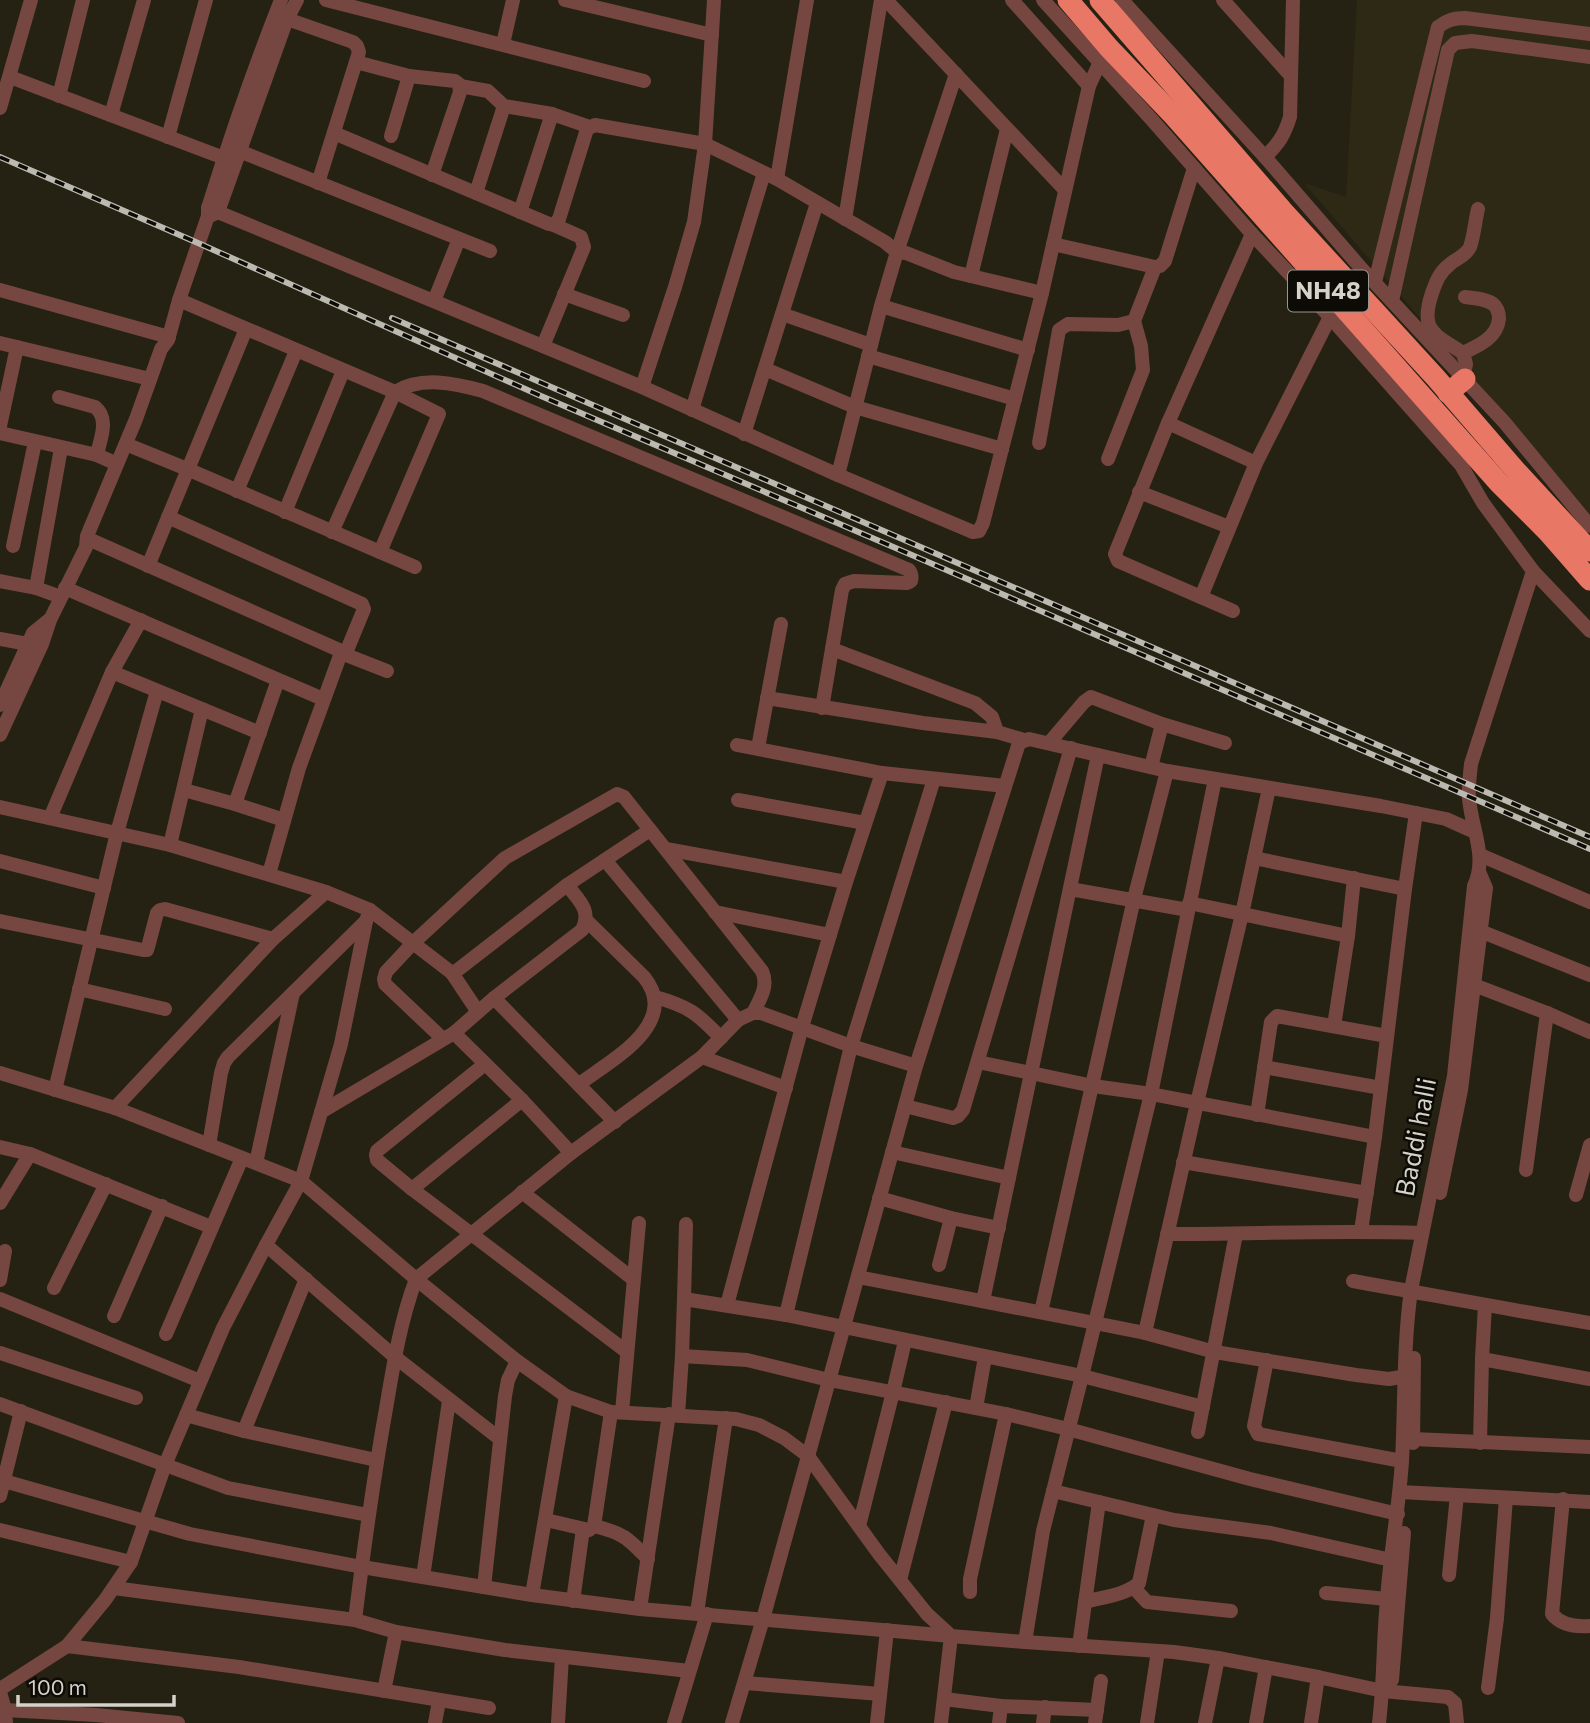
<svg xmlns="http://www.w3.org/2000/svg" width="1590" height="1723" font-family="Commissioner,sans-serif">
<rect width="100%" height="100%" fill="#252214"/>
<polygon fill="#2e2915" points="1357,0 1590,0 1590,516 1304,183 1346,197"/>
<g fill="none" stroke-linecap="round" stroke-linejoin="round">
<g stroke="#764740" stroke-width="14">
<polyline points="326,0 644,81"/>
<polyline points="565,0 712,35"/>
<polyline points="886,0 1065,190"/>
<polyline points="1012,0 1089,86"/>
<polyline points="1043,0 1153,121 1252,234 1330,317 1461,465 1483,503 1533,571 1590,631"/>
<polyline points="1122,0 1265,157 1361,268 1505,423 1590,526"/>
<polyline points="1223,0 1291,76"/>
<polyline points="287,19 353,42 357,46 359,52 318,183"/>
<polyline points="503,44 513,0"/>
<polyline points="356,62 409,76 455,81 459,84 460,92 432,175"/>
<polyline points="10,77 224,158"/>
<polyline points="460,86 488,91 504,106 552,114 590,127"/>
<polyline points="59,96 83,0"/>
<polyline points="0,108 31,0"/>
<polyline points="111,115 144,0"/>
<polyline points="334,133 549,224 554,225 559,219 587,129 595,125 705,144 777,179 885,242 897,252 906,253 954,272 1042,293"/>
<polyline points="391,136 409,76"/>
<polyline points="168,137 206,0"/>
<polyline points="239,151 490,251"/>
<path d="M1265,157c14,-14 19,-21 25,-40l3,-117"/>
<polyline points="777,179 807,0"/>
<polyline points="476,193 504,106"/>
<polyline points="208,208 642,387 838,475 973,532 979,531 983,523 1042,293 1089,86 1100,62"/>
<polyline points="520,212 552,114"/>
<polyline points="212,215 218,212 287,19 297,0"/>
<polyline points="845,219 881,0"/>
<polyline points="1053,244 1155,267 1160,266 1165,261 1194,168"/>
<polyline points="971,276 1007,129"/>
<path d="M1375,282l63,-255c9,-7 16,-9 27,-9l125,16"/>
<polyline points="0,290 169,337"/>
<polyline points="564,294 623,315"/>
<polyline points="179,300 395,392 439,414 380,552"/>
<polyline points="434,301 459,239"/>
<polyline points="1392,301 1448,50 1455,43 1472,41 1590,57"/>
<polyline points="881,306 1028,350"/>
<polyline points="782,314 871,345"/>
<polyline points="0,343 150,379"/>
<polyline points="543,346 584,247 581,237 554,225"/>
<path d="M1463,353c15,-7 34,-15 36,-34 0,-6 -1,-11 -6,-15 -7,-5 -19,-6 -28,-7"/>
<polyline points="868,356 1015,399"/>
<polyline points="765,369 855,407 1002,449"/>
<path d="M1463,378l3,-14 -3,-11c-28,-19 -44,-21 -31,-60 4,-11 7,-20 17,-28 6,-6 17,-9 21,-18 4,-11 5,-26 8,-38"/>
<polyline points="642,387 675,287 694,222 705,144 714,0"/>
<path d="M59,397l36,10c15,12 5,32 2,48"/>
<polyline points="692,410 764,173"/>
<polyline points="1168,423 1256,463"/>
<polyline points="0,426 17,347"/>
<polyline points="0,433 97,455 117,464"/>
<polyline points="744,434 817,203"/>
<polyline points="1039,443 1059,330 1068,324 1118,325 1134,321 1155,267"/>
<polyline points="133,447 187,469 415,567"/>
<polyline points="1108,459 1143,370 1141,346 1134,321"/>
<polyline points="838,475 881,306 897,252 956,74"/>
<polyline points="237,491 296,351"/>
<polyline points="1139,492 1229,527"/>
<polyline points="285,512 343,371"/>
<polyline points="168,517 362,604 364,609 345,655"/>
<path d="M332,532l63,-140c26,-16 59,-9 88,-1l426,179c3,4 3,7 2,11l-4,2 -53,-2 -9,3 -3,6 -20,118"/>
<polyline points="93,541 339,650 341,653 299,768 269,874"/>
<polyline points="13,546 35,442"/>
<polyline points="148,566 246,329"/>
<polyline points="0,581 36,588 61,597"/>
<polyline points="36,588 61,448"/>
<polyline points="65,588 323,699"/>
<polyline points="1201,597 1256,463 1330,317"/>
<polyline points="1233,611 1118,561 1115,554 1168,423 1252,234"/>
<polyline points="0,639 28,644"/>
<polyline points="832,649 975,703 992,717 997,732"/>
<polyline points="341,653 387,671"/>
<polyline points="112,672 260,733"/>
<polyline points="767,698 923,723 997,732 1024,740"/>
<polyline points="0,705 33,633 49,620"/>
<path d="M0,735l42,-91 8,-24 36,-73 1,-11 49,-117 25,-70 7,-9 11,-40 29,-84v-8c22,-70 46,-140 73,-208"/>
<polyline points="1049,743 1084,702 1091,697 1162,724 1225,743"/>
<polyline points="737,745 882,773 1005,786"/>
<polyline points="758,748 781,624"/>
<polyline points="1151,767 1162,724"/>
<polyline points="184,790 235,804 284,820"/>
<polyline points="738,800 865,823"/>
<polyline points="235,804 278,680"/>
<polyline points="0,807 170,845 326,892 370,910 452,973 455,972 567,885 650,830"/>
<polyline points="50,818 112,672 141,620"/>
<polyline points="170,845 202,709"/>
<polyline points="666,849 846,882"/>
<polyline points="1480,855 1590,902"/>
<polyline points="1254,858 1405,889"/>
<polyline points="605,860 738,1020"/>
<polyline points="0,861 104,888"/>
<polyline points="1070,889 1188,910"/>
<polyline points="1189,903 1348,936"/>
<polyline points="715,912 830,935"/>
<polyline points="0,921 143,950 147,950 148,947 157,913 160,910 165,909 273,939"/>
<polyline points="1480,931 1590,975"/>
<polyline points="452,973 478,1012"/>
<polyline points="1474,985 1547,1013 1590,1032"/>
<polyline points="79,989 165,1009"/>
<path d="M655,997c33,9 42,16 66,41"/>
<polyline points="494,998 615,1122"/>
<polyline points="1334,1026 1348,936 1354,878"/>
<polyline points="454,1033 522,1100 571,1153"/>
<path d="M443,1039l-58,-55 -1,-5 2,-7 27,-29 92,-85 112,-64 7,3 138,174c7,15 -2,28 -9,42"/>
<polyline points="702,1057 786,1088"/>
<polyline points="978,1062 1093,1086 1151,1094 1375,1137"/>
<polyline points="485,1064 377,1151 376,1155 377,1160 412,1189 627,1352"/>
<polyline points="1264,1067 1381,1088"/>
<polyline points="0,1073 115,1108 301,1181 416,1279 517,1361 566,1396 611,1412 736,1419 759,1425 784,1438 808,1456 879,1554 927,1614 951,1636 1025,1642 1174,1652 1218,1658 1318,1677 1383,1691 1448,1697 1455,1703 1457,1723"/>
<path d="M579,1084c33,-24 102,-61 65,-107l-57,-56"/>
<polyline points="55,1090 117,833 157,691"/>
<polyline points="905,1106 953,1118 958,1116 963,1110 1071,748"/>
<polyline points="115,1108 273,939 326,892"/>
<path d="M321,1112l133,-79 40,-35 88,-68c10,-20 -3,-29 -15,-45"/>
<polyline points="1257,1115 1271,1022 1277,1016 1387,1036"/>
<polyline points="209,1145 221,1073 224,1063 228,1057 366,921"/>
<polyline points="0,1147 30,1154 211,1227"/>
<polyline points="892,1152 1009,1178"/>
<polyline points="1183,1162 1367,1193"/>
<polyline points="256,1163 293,993"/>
<polyline points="1526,1170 1547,1013"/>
<polyline points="412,1189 522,1100"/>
<polyline points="522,1192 633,1279"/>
<polyline points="1440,1193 1461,1090 1486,888 1480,874"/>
<polyline points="1576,1195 1590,1145"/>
<polyline points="879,1198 951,1218 999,1228"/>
<polyline points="0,1203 30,1154"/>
<polyline points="1361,1231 1375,1137 1405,889 1416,813"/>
<path d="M1167,1234c86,0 170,-4 255,-1"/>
<polyline points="266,1245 395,1357 500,1439"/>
<polyline points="939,1265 951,1218"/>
<polyline points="858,1277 1095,1323 1145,1333 1215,1352 1356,1375 1389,1379 1413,1375"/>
<polyline points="0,1280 5,1251"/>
<path d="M1353,1281c79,14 158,29 237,42"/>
<polyline points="54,1288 106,1184"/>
<polyline points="0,1299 200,1381"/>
<polyline points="684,1299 686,1224"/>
<polyline points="983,1301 1098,755"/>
<polyline points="727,1305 802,1027 846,882 882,773"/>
<polyline points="1041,1312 1134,899 1167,771"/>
<polyline points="786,1315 851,1046 934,779"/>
<polyline points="114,1316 162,1206"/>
<polyline points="1145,1333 1197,1103 1242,914 1269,788"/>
<polyline points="166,1334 242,1158"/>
<polyline points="0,1353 136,1398"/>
<polyline points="682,1356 747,1360 829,1380 1006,1414 1068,1429 1250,1479 1398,1514"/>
<polyline points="1482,1359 1590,1379"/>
<polyline points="1267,1360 1254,1426 1258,1434 1402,1461"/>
<polyline points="0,1404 228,1488 368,1515"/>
<polyline points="976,1408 985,1357"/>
<polyline points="622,1412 639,1223"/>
<polyline points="186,1415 244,1431 376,1460"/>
<polyline points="678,1415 682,1356 684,1299 786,1315 1082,1376 1203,1407"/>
<polyline points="244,1431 306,1279"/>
<polyline points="1198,1432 1236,1234"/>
<polyline points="1413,1439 1590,1447"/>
<polyline points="1413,1443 1414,1358"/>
<polyline points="1480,1443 1482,1359 1485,1305"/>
<polyline points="4,1481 190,1534 362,1567 532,1595 640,1609 951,1636 941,1723"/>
<polyline points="1053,1491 1174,1520 1271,1533 1391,1560"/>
<polyline points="1400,1492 1590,1502"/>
<polyline points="0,1496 21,1411"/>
<path d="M1563,1499l-11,115c9,11 25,13 38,12"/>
<polyline points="546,1520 589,1530 594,1526 611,1412"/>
<path d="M594,1526c29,7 34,12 54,33"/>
<polyline points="859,1526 893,1392 905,1341"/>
<polyline points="0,1530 131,1562"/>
<polyline points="1449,1575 1457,1495"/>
<polyline points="423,1577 449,1401"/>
<polyline points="900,1580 946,1402"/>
<polyline points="484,1587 505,1396 508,1380 517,1361"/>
<polyline points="114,1588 355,1620 396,1632 505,1650 689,1671"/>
<polyline points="1134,1588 1147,1602 1231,1611"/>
<polyline points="970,1592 970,1579 1006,1414"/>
<polyline points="1326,1593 1387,1599"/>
<polyline points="532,1595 566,1396"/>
<polyline points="573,1601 583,1529"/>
<path d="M1085,1602c17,-5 41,-7 54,-19l14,-68"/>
<polyline points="640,1609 669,1414"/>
<polyline points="697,1613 726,1418"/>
<path d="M355,1620c9,-73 19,-145 32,-217 7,-42 14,-84 29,-124l155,-126 131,-96 36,-37 15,-7h8l90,33 65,20"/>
<polyline points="1025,1642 1043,1531 1082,1376 1151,1094 1215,779"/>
<polyline points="67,1646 239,1667 489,1708"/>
<polyline points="1079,1646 1099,1502"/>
<polyline points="1392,1680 1404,1533"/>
<polyline points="745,1683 880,1694"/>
<polyline points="1488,1688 1497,1618 1506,1498"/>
<polyline points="0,1689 67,1646 105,1600 131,1562 165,1465 223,1328 266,1245 301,1181 341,1044 366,921 370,910"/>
<polyline points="384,1691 396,1632"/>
<polyline points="0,1692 5,1710 6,1723"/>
<polyline points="944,1699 1001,1706 1097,1710"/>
<polyline points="5,1710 96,1715 178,1723"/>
<polyline points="435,1723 439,1701"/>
<polyline points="558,1723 562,1657"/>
<polyline points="674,1723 707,1614"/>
<polyline points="732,1723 763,1619 916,1066 1019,743 1029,739 1167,771 1381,806 1446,819 1475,832"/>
<polyline points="877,1723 887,1630"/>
<polyline points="999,1723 1001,1706"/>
<polyline points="1043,1723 1045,1707"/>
<polyline points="1095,1723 1101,1681"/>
<polyline points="1147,1723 1158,1651"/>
<polyline points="1205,1723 1218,1658"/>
<polyline points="1256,1723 1266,1667"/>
<polyline points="1311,1723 1318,1677"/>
<path d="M1379,1723c5,-41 4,-82 8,-123 3,-47 12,-92 15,-139 3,-57 1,-114 9,-171l43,-214 20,-190c14,-30 -3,-58 -5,-88 -1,-11 1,-23 2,-34l62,-193"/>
</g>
<g stroke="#e97766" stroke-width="21">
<polyline points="1068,0 1109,48 1174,116 1499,483 1548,532 1590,580"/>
<polyline points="1100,0 1282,210 1436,378 1517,472 1590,551"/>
<polyline points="1448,393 1465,379"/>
</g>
<g stroke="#bcbab0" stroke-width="6">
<g id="rail">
<polyline points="0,157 198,243 541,396 891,546 1590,849"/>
<polyline points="392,318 1590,837"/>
</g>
</g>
<use href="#rail" stroke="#0d0b06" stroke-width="3.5" stroke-dasharray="10" stroke-linecap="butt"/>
</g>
<g text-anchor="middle" stroke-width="5" stroke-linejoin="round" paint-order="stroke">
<rect fill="#0d0b06" stroke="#98968e" stroke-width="2" x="1288" y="270.5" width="80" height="41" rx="5"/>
<g font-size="24" font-weight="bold" fill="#d4d2c9">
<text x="1328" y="299">NH48</text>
</g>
<g font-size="26" fill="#d4d2c9" stroke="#0d0b06">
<text transform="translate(1416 1137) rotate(-79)" y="9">Baddi halli</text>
</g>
</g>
<path d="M18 1695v10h156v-10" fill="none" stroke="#d4d2c9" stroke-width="3.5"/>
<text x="28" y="1695" font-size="21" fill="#d4d2c9" stroke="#0d0b06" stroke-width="5" paint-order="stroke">100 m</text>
</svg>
